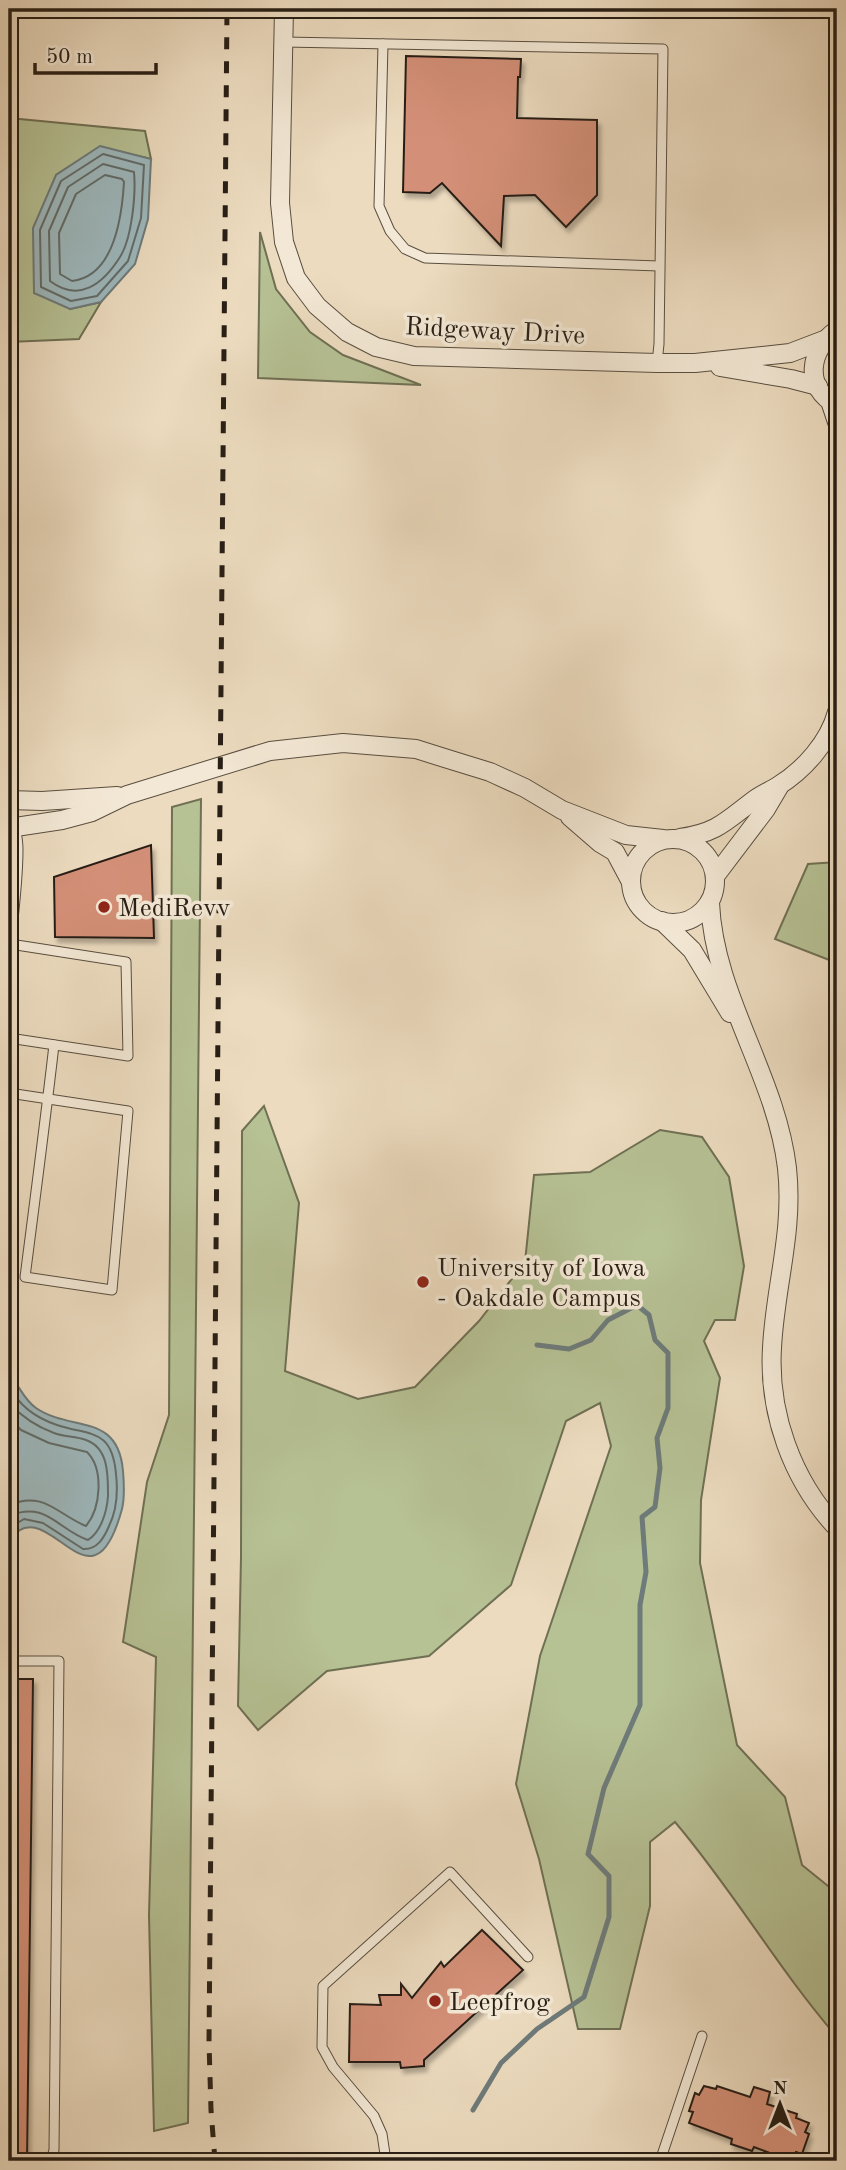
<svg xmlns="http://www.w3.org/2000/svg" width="846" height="2170" font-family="'Old Standard TT',serif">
<defs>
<filter id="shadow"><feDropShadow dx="3" dy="5" stdDeviation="2" flood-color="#0004"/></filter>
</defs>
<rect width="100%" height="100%" fill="#ecdbbf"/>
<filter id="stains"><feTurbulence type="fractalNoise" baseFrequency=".00286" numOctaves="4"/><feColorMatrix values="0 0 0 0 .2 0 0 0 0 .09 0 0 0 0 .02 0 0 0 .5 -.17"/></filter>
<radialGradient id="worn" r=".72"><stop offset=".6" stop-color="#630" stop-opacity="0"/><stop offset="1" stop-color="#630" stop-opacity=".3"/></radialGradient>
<g fill="#b6c194" stroke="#6f7054" stroke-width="2">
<polygon points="9,118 145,131 151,159 100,147 56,175 70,309 101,302 79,339 9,342"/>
<polygon points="260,232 276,289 310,332 343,355 421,385 258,378"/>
<polygon points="201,799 188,2123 154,2131 149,1915 156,1657 123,1642 147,1482 169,1415 172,807"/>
<polygon points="837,862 837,963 775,939 808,864"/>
<path d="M264,1106l35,97 -14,168 73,28 57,-12 64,-66 46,-59 9,-87 56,-3 70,-42 42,7 27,40 15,89 -9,54h-20l-11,21 16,37 -19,122 -1,63 37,182 48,52 17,68 31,25 4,16v131c-59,-68 -104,-147 -162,-215l-25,20v64l-30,123h-42l-39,-170 -23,-75 24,-128 71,-210 -11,-43 -34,18 -55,164 -82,71 -102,15 -69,59 -20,-24 3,-149 1,-426z"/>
</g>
<g fill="#9db8bd" stroke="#6e7b7a" stroke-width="2">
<polygon points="100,146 151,159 148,219 135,264 101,302 70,309 34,293 33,228 56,175"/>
<path d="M9,1375c10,9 14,24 27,33 35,24 82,4 87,63 1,12 2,26 -1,38 -31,114 -74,-22 -113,31z"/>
</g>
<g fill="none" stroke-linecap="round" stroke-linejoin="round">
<g stroke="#626c69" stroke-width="2">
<polygon points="103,154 144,165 141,218 128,261 97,296 71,301 41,287 40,230 61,181"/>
<path d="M103,164l31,8c2,22 -2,66 -14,85 -17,27 -41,46 -70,24l-1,-50 19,-44z"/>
<path d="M105,175l17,4 2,3c-2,34 -9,94 -52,99l-12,-7 -1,-41 17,-39z"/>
<path d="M9,1386c10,20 27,32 48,39 33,11 55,3 59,49 2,18 1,36 -7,52 -5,12 -12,24 -26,23l-40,-26 -19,-4 -15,9"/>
<path d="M9,1403c13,14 26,23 45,30 10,4 21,3 32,7 23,8 22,36 22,56 -1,15 -7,36 -20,44 -30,-10 -42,-40 -79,-24"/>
<path d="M9,1418l12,12 28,13 38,9c17,17 14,56 -1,74 -28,-11 -42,-36 -77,-21"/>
</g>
<polyline stroke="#6e7b7a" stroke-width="5" points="473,2110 501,2063 537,2029 584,1997 609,1917 609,1876 588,1854 604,1788 640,1705 640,1605 646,1572 642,1517 655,1507 660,1468 657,1438 668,1408 668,1353 655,1340 649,1315 637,1305 608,1320 591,1340 569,1349 537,1345"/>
</g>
<g fill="#d38f77" stroke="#281f15" stroke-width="2" filter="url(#shadow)">
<polygon points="406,56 521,59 520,77 518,77 517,118 597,120 597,195 566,227 535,195 504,196 501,246 442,183 430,193 403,192"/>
<polygon points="151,845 154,938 55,937 54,877"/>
<polygon points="9,1679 33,1679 27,2161 9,2161"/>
<polygon points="482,1930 523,1970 424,2060 424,2066 401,2068 400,2062 349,2062 350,2004 381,2005 379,1995 401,1995 401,1984 412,1998 441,1962 444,1967"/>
<polygon points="704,2086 716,2089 717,2086 750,2097 754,2087 770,2092 767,2104 797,2114 796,2118 809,2123 805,2132 809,2134 802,2154 796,2152 794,2161 791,2161 754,2147 752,2151 731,2144 732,2139 689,2123 693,2112 689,2111 695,2093 699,2095"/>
</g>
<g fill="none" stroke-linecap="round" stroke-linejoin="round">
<g stroke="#594e40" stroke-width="11">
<g id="lane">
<polyline points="284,42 663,49 659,344 657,363"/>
<polyline points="383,44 379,206 390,231 405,249 425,258 659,266"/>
<path d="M9,954c4,-35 9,-70 9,-105 0,-17 -7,-32 -6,-49"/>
<polyline points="9,1038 128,1056 126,962 10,944"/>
<path d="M9,1093l119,18 -16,179 -87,-13c10,-77 20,-154 29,-232"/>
<polyline points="9,1661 59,1661 54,2150 51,2161"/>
<polyline points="386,2161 382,2134 374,2116 333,2067 322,2047 323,1986 450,1872 528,1957"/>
<polyline points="660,2161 702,2036"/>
</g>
</g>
<g stroke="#594e40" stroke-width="20">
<g id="street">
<polyline points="284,9 280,203 284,242 296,278 317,306 347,332 376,347 414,356 657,363 695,363 790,353 824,340"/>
<path d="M837,330c-28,19 -34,58 0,75"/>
<polyline points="720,367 791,379 818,386"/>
<polyline points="830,401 837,422"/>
<polyline points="9,800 42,801 117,796"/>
<polyline points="570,817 600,843 615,852 631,882"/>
<polyline points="9,828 62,820 92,812 127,795 270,751 343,743 416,749 451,760 490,772 525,788 562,810 626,835 663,839"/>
<path d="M680,838c37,-5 46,-17 74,-38 8,-6 16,-9 24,-14 26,-16 51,-44 59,-74"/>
<circle cx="673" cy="881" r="42"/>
<polyline points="716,875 766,809 779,787"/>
<path d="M710,903c4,93 66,172 77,265 7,64 -12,118 -15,180 -4,65 20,132 65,180"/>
<polyline points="662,921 692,950 730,1013"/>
</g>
</g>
<use href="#lane" stroke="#f3e8d5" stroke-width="9"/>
<use href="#street" stroke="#f3e8d5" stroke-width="18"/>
<polyline stroke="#281f15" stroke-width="5" stroke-dasharray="12 12" stroke-linecap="butt" points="215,2161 211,2110 209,2042 227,9"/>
</g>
<g fill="#8f2418" stroke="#f3e8d5" stroke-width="2.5">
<circle cx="104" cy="907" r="7"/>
<circle cx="423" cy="1282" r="7"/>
<circle cx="435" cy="2001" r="7"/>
</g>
<g text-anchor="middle" stroke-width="7" stroke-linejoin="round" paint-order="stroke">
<g font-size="26" fill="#281f15" stroke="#f3e8d5">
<text transform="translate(495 330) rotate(3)" y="9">Ridgeway Drive</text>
</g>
<g font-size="26" fill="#281f15" stroke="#f3e8d5" text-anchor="start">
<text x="118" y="916">MediRevv</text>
<text x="437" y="1276">University of Iowa<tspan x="437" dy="30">- Oakdale Campus</tspan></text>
<text x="449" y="2010">Leepfrog</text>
</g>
</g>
<rect width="846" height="2170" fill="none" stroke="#ecdbbf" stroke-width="35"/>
<rect x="10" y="10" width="825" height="2149" fill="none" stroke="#281f15" stroke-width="3.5"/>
<rect x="18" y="18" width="811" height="2135" fill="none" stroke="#281f15" stroke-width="2"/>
<g transform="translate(780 2104)" stroke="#f3e8d5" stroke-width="5" paint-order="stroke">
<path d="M0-5L12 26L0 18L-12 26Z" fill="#281f15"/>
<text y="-10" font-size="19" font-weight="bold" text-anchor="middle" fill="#281f15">N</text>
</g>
<path d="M35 63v10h121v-10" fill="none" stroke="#281f15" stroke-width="3.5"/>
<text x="46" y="63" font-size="21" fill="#281f15" stroke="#f3e8d5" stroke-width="5" paint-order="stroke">50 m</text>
<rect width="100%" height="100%" filter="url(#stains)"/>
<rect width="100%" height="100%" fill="url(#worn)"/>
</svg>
